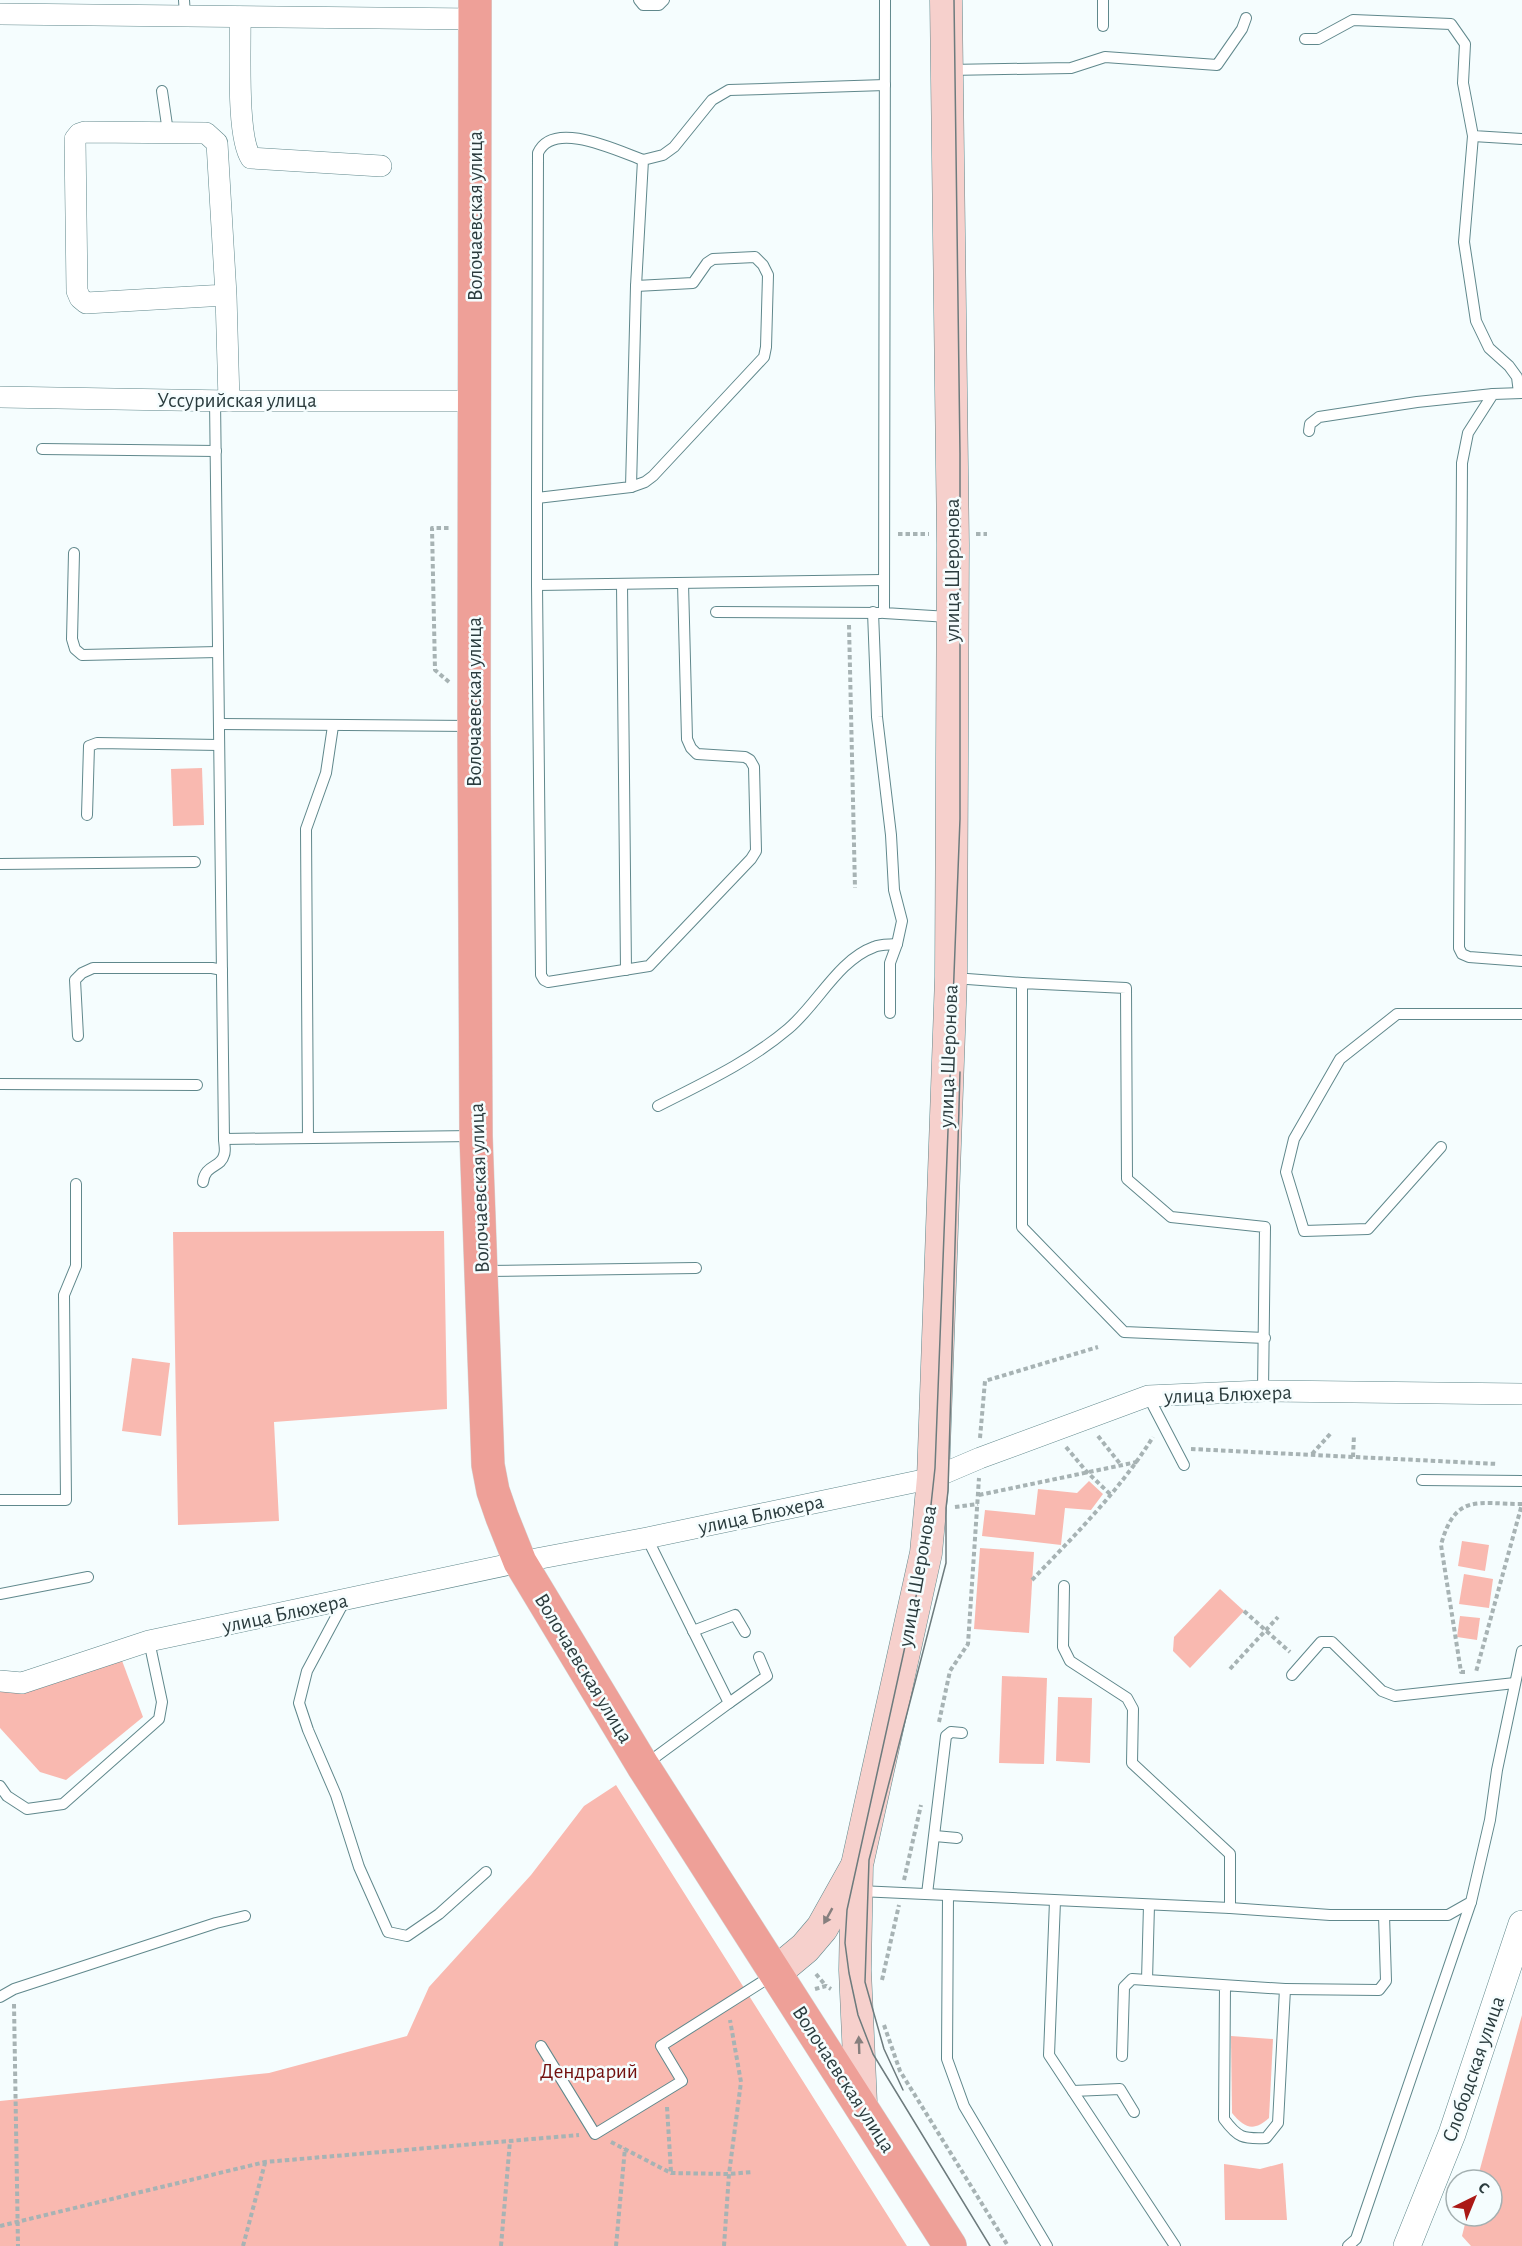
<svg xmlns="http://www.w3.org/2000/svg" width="1522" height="2246" font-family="'Alegreya Sans',sans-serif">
<rect width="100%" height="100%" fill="#f5fdfe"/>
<g fill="#f9b9b0">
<polygon points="202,768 204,825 173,826 171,769"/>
<polygon points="444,1231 447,1409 274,1422 279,1521 178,1525 173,1232"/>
<polygon points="132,1358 170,1363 161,1436 122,1431"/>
<polygon points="1089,1481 1103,1494 1091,1510 1065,1508 1061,1545 982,1536 985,1510 1035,1515 1038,1489 1077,1493"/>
<polygon points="1462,1541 1489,1545 1485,1571 1458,1566"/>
<polygon points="980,1548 1034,1552 1029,1633 974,1629"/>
<polygon points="1464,1574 1493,1579 1489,1608 1459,1604"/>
<polygon points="1220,1589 1244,1611 1190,1668 1173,1651 1174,1637"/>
<polygon points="1460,1616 1480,1618 1477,1640 1457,1637"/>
<polygon points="121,1658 143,1717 66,1780 40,1772 0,1728 0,1686"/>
<polygon points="1002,1676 1047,1678 1044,1764 999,1763"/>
<polygon points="1058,1697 1092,1698 1090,1763 1056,1761"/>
<polygon points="616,1785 907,2246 0,2246 0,2101 269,2073 407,2036 429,1987 531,1875 584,1806"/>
<polygon points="1522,2015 1522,2246 1471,2246 1462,2236 1467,2216 1492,2216 1492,2180 1477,2180"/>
<path d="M1231,2036l42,3 -4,79c-15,14 -25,10 -37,-5z"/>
<polygon points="1283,2163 1287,2220 1225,2220 1224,2164 1260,2169"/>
</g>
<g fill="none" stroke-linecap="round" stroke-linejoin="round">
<g stroke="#60888c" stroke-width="12">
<g id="service">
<polyline points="184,0 185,16"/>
<polyline points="639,0 643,5 659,5 664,0"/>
<polyline points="885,0 884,613 949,617"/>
<polyline points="1103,0 1103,26"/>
<polyline points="1305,39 1318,39 1353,20 1451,24 1465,44 1463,83 1473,136 1522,139"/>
<polyline points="948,70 1071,68 1105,57 1217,65 1242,29 1246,18"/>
<polyline points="162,91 168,132"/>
<polyline points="1473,136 1464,242 1476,321 1489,348 1509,366 1517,377 1519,393"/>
<polyline points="1522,393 1493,394 1468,433 1462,463 1459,948 1462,954 1469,957 1522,961"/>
<polyline points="215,400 224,1139 473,1136"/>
<polyline points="1309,431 1310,424 1319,417 1417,402 1493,394"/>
<polyline points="42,449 216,451"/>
<polyline points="631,487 645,482 653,476 764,357 766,347 768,275 763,265 755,257 713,259 707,263 693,283 636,286"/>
<path d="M537,498l1,-345c15,-34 80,-2 105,7"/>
<polyline points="74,553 72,639 75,649 82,655 218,652"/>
<polyline points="882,580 537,585 537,498 631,487 636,286 643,160 663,155 674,147 712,100 729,90 885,85"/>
<polyline points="622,584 626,970"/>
<polyline points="537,585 541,975 544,980 548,982 649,966 751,859 756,851 754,767 750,760 745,757 697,754 691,748 687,739 683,583"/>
<polyline points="716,612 881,613"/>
<polyline points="873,612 877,717 891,835 894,890 902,921 897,944 890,963 890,1013"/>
<polyline points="220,724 471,726"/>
<polyline points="87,815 89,746 97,743 219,745"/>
<polyline points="0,864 195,862"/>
<polyline points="954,978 1022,983"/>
<polyline points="78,1036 75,980 82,973 93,968 212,968 222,970"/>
<polyline points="0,1084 197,1085"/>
<path d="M658,1106c45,-23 91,-44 130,-77 29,-24 50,-69 86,-82 7,-3 16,-2 23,-3"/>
<polyline points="308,1138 306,829 326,773 333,726"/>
<polyline points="1441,1147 1368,1229 1304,1231 1286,1172 1294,1139 1340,1059 1397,1014 1522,1014"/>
<path d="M203,1182c2,-18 18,-14 21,-27 2,-5 0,-11 0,-16"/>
<polyline points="484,1271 696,1268"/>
<polyline points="1263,1391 1265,1227 1171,1217 1127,1179 1126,988 1022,983 1022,1227 1124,1332 1265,1338"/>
<polyline points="1148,1396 1184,1465"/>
<polyline points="1422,1480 1522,1481"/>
<polyline points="0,1500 66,1500 64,1295 76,1266 76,1184"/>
<polyline points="1064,1586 1063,1647 1070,1661 1127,1698 1133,1709 1132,1763 1230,1854 1230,1908"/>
<polyline points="0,1594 88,1577"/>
<polyline points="345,1600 307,1671 299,1703 308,1730 336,1795 359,1867 388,1932 407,1936 439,1914 486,1872"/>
<polyline points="693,1631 735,1615 745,1632"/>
<polyline points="1292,1675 1321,1642 1332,1642 1382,1691 1395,1696 1515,1683"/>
<polyline points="729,1703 767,1676 759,1657"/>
<polyline points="646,1764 729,1703 647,1538"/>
<polyline points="0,1786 7,1796 27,1809 63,1804 159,1719 162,1702 149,1641"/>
<polyline points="935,1836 957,1838"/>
<polyline points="859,1891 1230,1908 1330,1915 1448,1915 1471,1902 1490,1820 1497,1770 1522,1651"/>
<polyline points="927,1894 946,1736 951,1732 962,1733"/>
<polyline points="948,1895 947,2059 964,2106 1047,2246"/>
<polyline points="1055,1901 1049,2055 1175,2246"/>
<polyline points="1147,1980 1149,1905"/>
<polyline points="1285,1989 1379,1990 1386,1981 1384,1915"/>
<polyline points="0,1997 14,1989 216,1923 245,1916"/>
<polyline points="541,2046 595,2134 682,2081 661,2046 773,1975"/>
<path d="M1122,2056l2,-69 8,-8 153,10 -7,134 -12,15c-23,1 -28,0 -42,-19l1,-133"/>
<polyline points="1073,2091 1120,2089 1134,2112"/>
<polyline points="1348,2246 1356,2239 1471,1902"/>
</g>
</g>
<g stroke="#60888c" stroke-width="22">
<g id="minor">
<polyline points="0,14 476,19"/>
<path d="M240,17c1,30 -4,119 11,141l130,8"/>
<polyline points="226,295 86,303 80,298 77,291 75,139 79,134 85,132 206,133 217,143 226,295 229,401"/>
<polyline points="0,397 229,401 475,401"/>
<polyline points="0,1681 22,1683 149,1641 520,1562 647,1538 933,1478 980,1458 1148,1396 1263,1391 1522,1394"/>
</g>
</g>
<g stroke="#60888c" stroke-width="28">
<polyline id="tertiary" points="1407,2246 1452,2134 1522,1924"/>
</g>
<g stroke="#60888c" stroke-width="33">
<g id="secondary">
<polyline points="775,1973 805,1948 822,1928 855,1869"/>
<polyline points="861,2103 855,1970 857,1865 926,1553 933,1478 951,977 953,544 946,0"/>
</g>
</g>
<g stroke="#d5d8d8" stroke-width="34">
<polyline id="primary" points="475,0 474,726 476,1136 488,1465 493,1491 502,1517 520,1562 643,1766 950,2246"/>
</g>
<g stroke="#a7b3b4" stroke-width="4" stroke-dasharray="4.5 3" stroke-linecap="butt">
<polyline points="898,534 929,534"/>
<polyline points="976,534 987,534"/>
<polyline points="849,625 855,888"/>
<polyline points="449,682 435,670 432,528 450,528"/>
<polyline points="1098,1436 1121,1465"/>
<polyline points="980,1438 985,1381 1098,1347"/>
<polyline points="1066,1447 1087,1472 1111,1495"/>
<polyline points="1191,1449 1498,1464"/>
<polyline points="1312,1454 1331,1433"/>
<polyline points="1353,1457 1354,1435"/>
<polyline points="979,1495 1137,1462"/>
<polyline points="955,1507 978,1504"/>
<path d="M1032,1580c43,-45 88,-90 121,-143"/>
<polyline points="1244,1611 1290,1652"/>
<polyline points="1230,1669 1278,1617"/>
<path d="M1465,1672h-4l-20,-127c14,-52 36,-41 81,-41l-46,168"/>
<polyline points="939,1722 950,1671 968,1644 979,1478"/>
<polyline points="904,1880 921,1805"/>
<polyline points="816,1974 826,1986"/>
<polyline points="882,1980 899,1905"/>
<polyline points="815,1989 826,1986 831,1989"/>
<polyline points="14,2004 18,2246"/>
<polyline points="884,2025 900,2071 1008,2246"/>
<polyline points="667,2107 671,2172"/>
<polyline points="611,2142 671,2173 729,2174 753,2172"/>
<polyline points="0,2226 265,2162 579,2135"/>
<polyline points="243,2246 265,2163"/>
<polyline points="501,2246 510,2141"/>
<polyline points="616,2246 625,2148"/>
<polyline points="724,2246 729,2174 741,2082 730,2020"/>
</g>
<use href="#service" stroke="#fff" stroke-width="10"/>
<use href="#minor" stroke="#fff" stroke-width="21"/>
<use href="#tertiary" stroke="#fff" stroke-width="27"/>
<use href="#secondary" stroke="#f6d0cc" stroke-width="32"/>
<use href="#primary" stroke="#eea098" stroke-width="33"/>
<g stroke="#6d7b7d" stroke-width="1.5">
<polyline points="954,0 960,453 960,819 935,1468 926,1551 847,1910 845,1943 849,1973 858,2015 873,2054 990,2246"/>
<polyline points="903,2090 884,2049 865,1982 869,1860 946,1563 946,1508 948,1491 960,1072"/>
</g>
</g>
<defs><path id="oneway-solid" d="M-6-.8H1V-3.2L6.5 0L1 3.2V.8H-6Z" transform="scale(1.5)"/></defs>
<g fill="#867f7e">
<use href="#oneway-solid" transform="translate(828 1916) rotate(119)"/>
<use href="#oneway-solid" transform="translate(859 2045) rotate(-92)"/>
</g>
<g text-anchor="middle" stroke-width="5" stroke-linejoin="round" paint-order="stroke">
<g font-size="21" fill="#2b3c3e" stroke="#f5fdfe">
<text transform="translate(475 216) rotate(-90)" y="7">Волочаевская улица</text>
<text x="237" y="407">Уссурийская улица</text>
<text transform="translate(952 570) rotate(-90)" y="7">улица Шеронова</text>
<text transform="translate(474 702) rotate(-90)" y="7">Волочаевская улица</text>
<text transform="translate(948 1056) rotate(-88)" y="7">улица Шеронова</text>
<text transform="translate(479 1188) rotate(-92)" y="7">Волочаевская улица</text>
<text transform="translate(1228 1394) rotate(-2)" y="7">улица Блюхера</text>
<text transform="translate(761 1514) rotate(-12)" y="7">улица Блюхера</text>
<text transform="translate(917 1576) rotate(-80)" y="7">улица Шеронова</text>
<text transform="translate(285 1613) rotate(-12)" y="7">улица Блюхера</text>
<text transform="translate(584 1668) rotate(59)" y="7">Волочаевская улица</text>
<text transform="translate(1473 2069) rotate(-71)" y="7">Слободская улица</text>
<text transform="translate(844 2079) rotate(57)" y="7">Волочаевская улица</text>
</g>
<g font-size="21" fill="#72100e" stroke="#f5fdfe">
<text x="589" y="2078">Дендрарий</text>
</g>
</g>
<g transform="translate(1474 2198) rotate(43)"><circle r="28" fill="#f5fdfe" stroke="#a4b0b1" stroke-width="1.5"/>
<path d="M0-4.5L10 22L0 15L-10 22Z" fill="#ab1916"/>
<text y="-9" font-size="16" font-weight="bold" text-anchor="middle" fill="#2b3c3e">С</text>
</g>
</svg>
